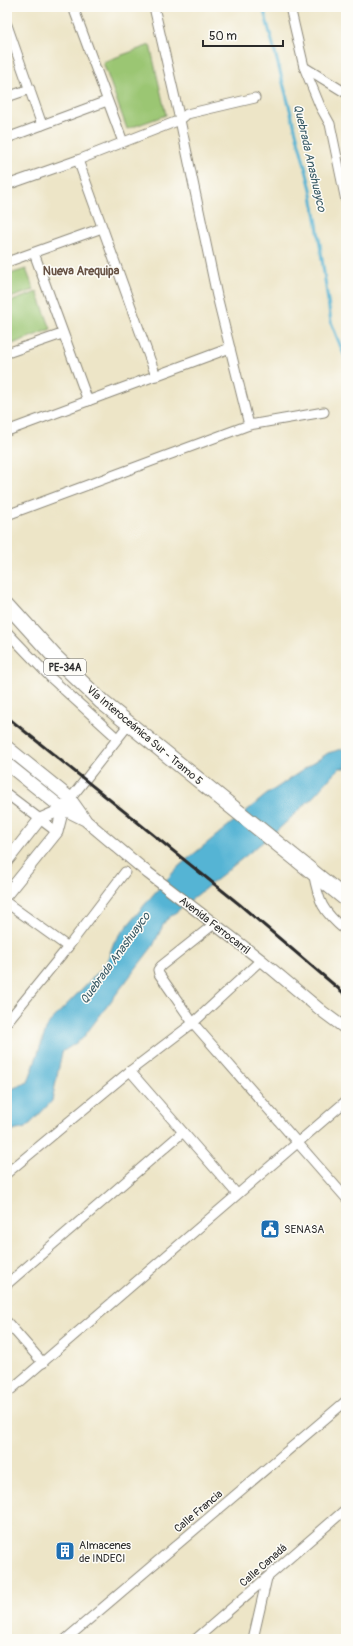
<svg xmlns="http://www.w3.org/2000/svg" width="353" height="1646" font-family="Pangolin,sans-serif">
<rect width="100%" height="100%" fill="#fdfcf7"/>
<filter id="ink" filterUnits="userSpaceOnUse"><feTurbulence type="fractalNoise" baseFrequency=".025" numOctaves="2"/><feDisplacementMap in="SourceGraphic" scale="8" xChannelSelector="R" yChannelSelector="G"/><feConvolveMatrix kernelMatrix="1 2 1 2 8 2 1 2 1" color-interpolation-filters="sRGB"/></filter>
<filter id="wash" filterUnits="userSpaceOnUse"><feTurbulence type="fractalNoise" baseFrequency=".012" numOctaves="4" result="noise"/><feDisplacementMap in="SourceGraphic" scale="16" xChannelSelector="R" yChannelSelector="G"/><feGaussianBlur stdDeviation="0.9" result="paint"/><feColorMatrix in="noise" values="0 0 0 0 0 0 0 0 0 0 0 0 0 0 0 0 0 1.4 0 .05"/><feComposite in="paint" operator="in"/></filter>
<g filter="url(#wash)">
<rect width="100%" height="100%" fill="#ede5c7"/>
<g fill="#9bc673" stroke="#63784f">
<polygon points="150,45 166,115 127,129 103,62"/>
<polygon points="26,269 34,290 7,299 7,275"/>
<polygon points="37,292 51,329 7,346 7,303"/>
</g>
<polygon fill="#55b4d4" stroke="#407080" points="346,748 346,768 339,768 314,796 280,828 165,921 153,946 82,1039 62,1052 52,1101 26,1128 7,1132 7,1091 28,1082 48,1024 106,964 114,942 151,897 179,866 266,795 328,753"/>
<g fill="none" stroke-linecap="round" stroke-linejoin="round">
<polyline stroke="#55b4d4" stroke-width="3" points="263,7 311,189 317,224 331,322 346,360"/>
</g>
</g>
<g filter="url(#ink)">
<g fill="none" stroke-linecap="round" stroke-linejoin="round">
<g stroke="#8c8879" stroke-width="11">
<g id="minor">
<polyline points="73,7 123,142"/>
<polyline points="154,7 180,120 217,296 249,425"/>
<polyline points="290,7 304,67 320,106 330,124 346,201"/>
<polyline points="7,25 42,125"/>
<polyline points="304,67 346,93"/>
<polyline points="7,97 30,89"/>
<polyline points="7,138 107,101"/>
<polyline points="78,160 156,376"/>
<polyline points="7,185 78,160 180,120 187,114 255,98"/>
<polyline points="34,253 88,401"/>
<polyline points="7,262 102,228"/>
<polyline points="7,353 62,334"/>
<polyline points="7,431 230,348"/>
<polyline points="7,515 249,425 324,412"/>
<polyline points="7,632 51,678 117,738"/>
<polyline points="7,794 57,832"/>
<polyline points="67,803 129,724"/>
<path d="M313,872c6,31 9,39 33,59"/>
<polyline points="7,903 68,947"/>
<polyline points="214,924 161,966 158,970 159,974 193,1023 346,1198"/>
<polyline points="7,1022 68,947 125,872"/>
<polyline points="130,1071 237,1194"/>
<polyline points="7,1173 130,1071 193,1023 261,960"/>
<polyline points="7,1284 183,1132"/>
<polyline points="7,1322 43,1363"/>
<polyline points="7,1393 346,1101"/>
<polyline points="66,1639 346,1401"/>
<polyline points="196,1639 346,1509"/>
<polyline points="253,1639 267,1578"/>
</g>
</g>
<g stroke="#8c8879" stroke-width="13">
<g id="tertiary">
<polyline points="70,798 85,819"/>
<polyline points="63,809 85,820 148,873 261,960 323,1012 346,1029"/>
<polyline points="7,861 40,819 63,809"/>
<polyline points="7,894 57,832 63,809"/>
</g>
</g>
<g stroke="#8c8879" stroke-width="14">
<g id="secondary">
<polyline points="7,747 70,798"/>
<polyline points="7,764 63,809"/>
</g>
</g>
<g stroke="#8c8879" stroke-width="17">
<polyline id="trunk" points="7,604 55,657 102,702 346,899"/>
</g>
<use href="#minor" stroke="#fff" stroke-width="9"/>
<use href="#tertiary" stroke="#fff" stroke-width="11"/>
<use href="#secondary" stroke="#fff" stroke-width="12"/>
<use href="#trunk" stroke="#fff" stroke-width="15"/>
<polyline stroke="#2b2b2b" stroke-width="3" points="7,717 239,904 346,995"/>
</g>
</g>
<defs>
<g id="civic-square" transform="scale(1)"><rect x="-9" y="-9" width="18" height="18" rx="4" fill="#1f6fb2" stroke="#fdfcf7"/><path d="M-.6-6.5H3V-4.5H.6V-3L4-1V1h2V6H-6V1h2V-1L-.6-3ZM-1.2 2.5V6h2.4V2.5Z" fill="#fff"/></g>
<g id="building-square" transform="scale(1)"><rect x="-9" y="-9" width="18" height="18" rx="4" fill="#1f6fb2" stroke="#fdfcf7"/><path d="M-4-6H4V6H1V3H-1V6H-4ZM-2.5-4.3h1.7v1.8h-1.7ZM.8-4.3h1.7v1.8H.8ZM-2.5-1h1.7V.8h-1.7ZM.8-1h1.7V.8H.8Z" fill="#fff"/></g>
</defs>
<g fill-rule="evenodd">
<use href="#civic-square" x="270" y="1229"/>
<use href="#building-square" x="65" y="1551"/>
</g>
<g text-anchor="middle" stroke-width="3" stroke-linejoin="round" paint-order="stroke">
<rect fill="#fdfcf7" stroke="#6a6a68" stroke-width="1" x="44" y="659" width="42" height="16" rx="3"/>
<g font-size="10" font-weight="bold" fill="#2b2b2b">
<text x="65" y="671">PE-34A</text>
</g>
<g font-size="11" fill="#2b2b2b" stroke="#fdfcf7">
<text transform="translate(145 735) rotate(40)" y="4">Vía Interoceánica Sur - Tramo 5</text>
<text transform="translate(215 925) rotate(38)" y="4">Avenida Ferrocarril</text>
<text transform="translate(198 1511) rotate(-40)" y="4">Calle Francia</text>
<text transform="translate(263 1565) rotate(-41)" y="4">Calle Canadá</text>
</g>
<g font-size="11" fill="#2b2b2b" stroke="#fdfcf7" text-anchor="start">
<text x="284" y="1233">SENASA</text>
<text x="79" y="1549">Almacenes<tspan x="79" dy="13">de INDECI</tspan></text>
</g>
<g font-size="12" font-style="italic" fill="#3a5b66" stroke="#fdfcf7">
<text transform="translate(310 158) rotate(77)" y="4">Quebrada Anashuayco</text>
<text transform="translate(115 958) rotate(-54)" y="4">Quebrada Anashuayco</text>
</g>
<g font-size="12" font-weight="bold" fill="#675244" stroke="#fdfcf7">
<text x="81" y="275">Nueva Arequipa</text>
</g>
</g>
<rect width="353" height="1646" fill="none" stroke="#fdfcf7" stroke-width="24"/>
<path d="M203 40v6h80v-6" fill="none" stroke="#2b2b2b" stroke-width="2"/>
<text x="209" y="40" font-size="12" fill="#2b2b2b" stroke="#fdfcf7" stroke-width="3" paint-order="stroke">50 m</text>
</svg>
